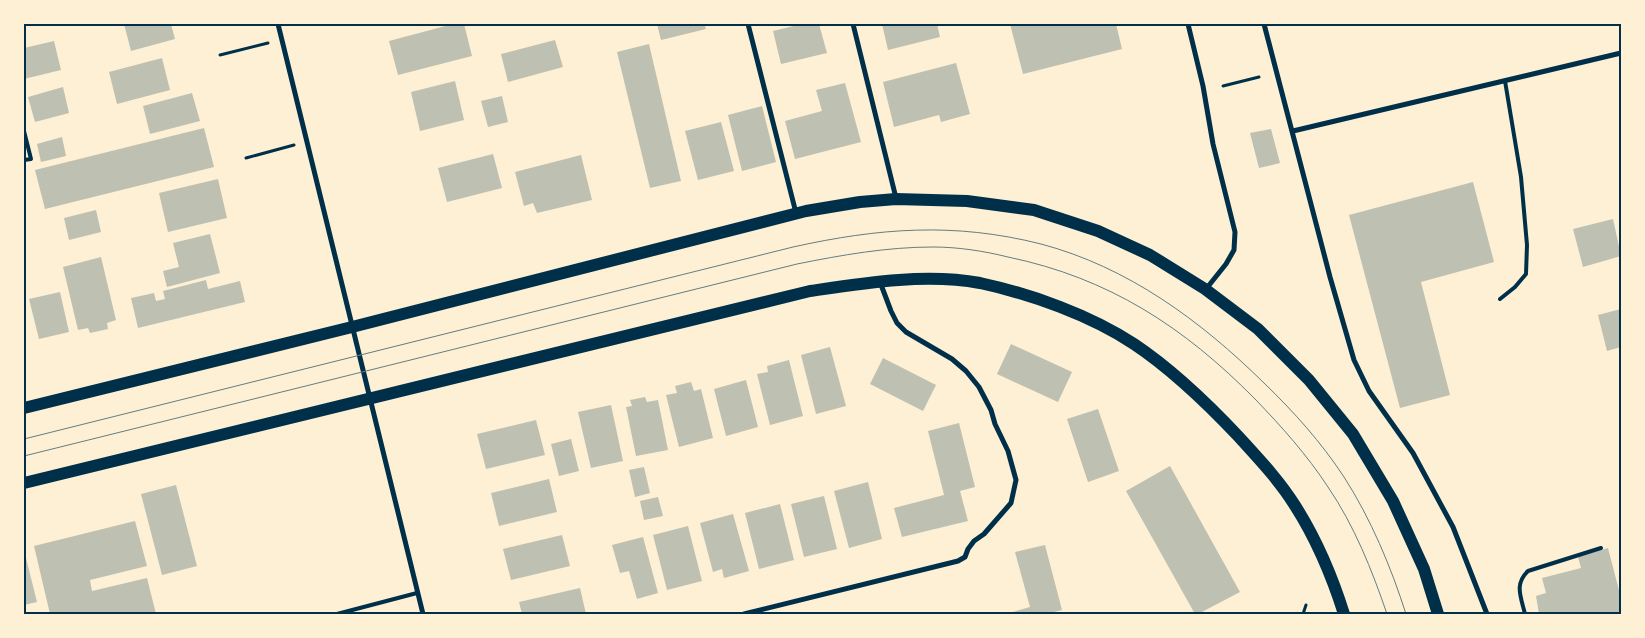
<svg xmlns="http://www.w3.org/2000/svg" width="1645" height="638" font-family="'Public Sans',sans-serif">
<rect width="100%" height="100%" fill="#fdf0d5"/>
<g fill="#bec0b2">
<polygon points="124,24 171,24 175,39 131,51"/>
<polygon points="453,24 464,24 472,56 398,75 389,41"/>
<polygon points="657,24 704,24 706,29 661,40"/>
<polygon points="802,24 819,24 827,53 781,64 773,31"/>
<polygon points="882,24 937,24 940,37 888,50"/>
<polygon points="1010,24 1116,24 1122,49 1023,74"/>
<polygon points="555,40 563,67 508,82 501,54"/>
<polygon points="54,41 61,70 24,79 24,48"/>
<polygon points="649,44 681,181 650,188 617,52"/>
<polygon points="162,58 170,90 117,104 109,72"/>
<polygon points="956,63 970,114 941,122 939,115 894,127 883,82"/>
<polygon points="455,81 464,120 420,131 411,92"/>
<polygon points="845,83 861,142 795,159 785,121 822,111 816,90"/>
<polygon points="63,87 69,113 35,122 28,97"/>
<polygon points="192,93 200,121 150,134 143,106"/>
<polygon points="502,96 508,122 488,127 481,101"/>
<polygon points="762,106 776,162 742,171 728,115"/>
<polygon points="721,122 734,171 698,180 685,131"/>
<polygon points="204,128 214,167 45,209 35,170"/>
<polygon points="1271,129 1280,163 1259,168 1250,133"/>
<polygon points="62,137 66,156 41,162 37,144"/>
<polygon points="493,154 502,188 447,202 438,168"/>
<polygon points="581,155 592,200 537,213 533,203 524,206 515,172"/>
<polygon points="218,179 227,218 168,232 159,193"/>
<polygon points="1473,182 1494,262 1421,282 1450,395 1400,408 1349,215"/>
<polygon points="96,210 101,232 69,240 64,218"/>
<polygon points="1613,219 1621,256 1583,267 1573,229"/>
<polygon points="210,234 220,273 167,287 163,271 179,267 173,243"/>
<polygon points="101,257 116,320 107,323 108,329 90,333 88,328 78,330 63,267"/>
<polygon points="206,280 208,289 240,281 245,302 138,328 131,298 154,293 156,301 165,299 163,291"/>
<polygon points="60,292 69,332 39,339 29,299"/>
<polygon points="1621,309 1621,347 1607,351 1598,315"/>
<polygon points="1011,344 1072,372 1058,402 997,374"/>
<polygon points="830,347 846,406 816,414 801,355"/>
<polygon points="883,358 936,385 923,411 870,384"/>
<polygon points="789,360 803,416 770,425 757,374 768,372 767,366"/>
<polygon points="746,380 758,427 726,436 714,389"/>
<polygon points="691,382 694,391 701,389 713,438 679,447 666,395 677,393 675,386"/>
<polygon points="645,397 647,402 658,400 668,450 636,456 626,407 632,406 630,400"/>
<polygon points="611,405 623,461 591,468 578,412"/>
<polygon points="1098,409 1119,471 1088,482 1067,419"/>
<polygon points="536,420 545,455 486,469 477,434"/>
<polygon points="959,423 975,487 960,491 968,521 902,537 894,508 944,495 928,431"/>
<polygon points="571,439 579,471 559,476 551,444"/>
<polygon points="1170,466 1240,592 1198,614 1195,614 1126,491"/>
<polygon points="644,467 650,493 635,497 629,470"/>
<polygon points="549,479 557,512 499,526 491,493"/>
<polygon points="868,482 882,539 849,548 834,491"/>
<polygon points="176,485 197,566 162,575 141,494"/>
<polygon points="824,496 837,549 804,557 791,504"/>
<polygon points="658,497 663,516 644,520 640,501"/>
<polygon points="780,504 794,560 759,569 745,513"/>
<polygon points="733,514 749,571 724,578 722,569 713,572 700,523"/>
<polygon points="135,521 147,566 90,580 92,591 147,578 156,614 50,614 34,546"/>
<polygon points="688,526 702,581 667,590 653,535"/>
<polygon points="562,535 570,566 511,580 503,549"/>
<polygon points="643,537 658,593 637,599 629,571 620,573 612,545"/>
<polygon points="1045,545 1062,610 1046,614 1006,614 1030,607 1015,552"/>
<polygon points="1608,548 1621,598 1621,614 1539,614 1536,596 1546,593 1542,578 1581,568 1578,557"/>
<polygon points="24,550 37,602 24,605"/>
<polygon points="580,588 586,614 522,614 519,602"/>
</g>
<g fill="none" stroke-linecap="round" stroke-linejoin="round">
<g stroke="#003049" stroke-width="3">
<polyline points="220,55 268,43"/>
<polyline points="1223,86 1259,77"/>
<polyline points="246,158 294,145"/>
<polyline points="1303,614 1306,605"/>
</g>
<g stroke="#003049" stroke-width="4">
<polyline points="24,131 31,159 24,160"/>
<polyline points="1500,299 1515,287 1526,274 1527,245 1521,177 1505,81"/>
<polyline points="337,614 417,593"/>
<path d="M1525,614c-4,-17 -11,-30 3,-43l73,-23"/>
</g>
<g stroke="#003049" stroke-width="5">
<polyline points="278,24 423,614"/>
<polyline points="748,24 796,213"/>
<polyline points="853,24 896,198"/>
<polyline points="1188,24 1203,86 1213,144 1235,232 1234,250 1226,264 1206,289"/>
<polyline points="1264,24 1330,277 1354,360 1369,391 1413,453 1453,527 1487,614"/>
<polyline points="1293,131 1621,53"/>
<polyline points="744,614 958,561 965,557 968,549 974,541 984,534 1011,503 1016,480 1008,451 995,424 991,410 979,387 966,371 952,359 906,332 897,323 891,311 880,282"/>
</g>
<g stroke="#003049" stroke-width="12">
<polyline points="24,408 352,327 806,211 860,202 896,199 967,201 1034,210 1098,231 1150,255 1205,289 1258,329 1309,380 1353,434 1393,501 1424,569 1438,614"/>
<path d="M24,483l786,-192c54,-8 115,-18 170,-8 51,11 110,32 154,61 39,26 73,59 105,93 19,21 40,43 55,67 22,34 38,72 50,110"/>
</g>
<g stroke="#657d81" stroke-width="1">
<path d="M24,439l769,-192c86,-19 161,-25 248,-3 87,23 160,77 223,139 30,29 57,59 80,94 27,42 47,90 62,137"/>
<path d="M24,456l773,-192c45,-9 90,-17 136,-17 25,0 51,4 75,10 101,21 176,70 247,142 27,28 52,56 73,88 26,38 44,83 59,127"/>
</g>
</g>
<rect width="1645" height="638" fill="none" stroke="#fdf0d5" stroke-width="50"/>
<rect x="25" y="25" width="1595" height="588" fill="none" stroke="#003049" stroke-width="2"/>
</svg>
